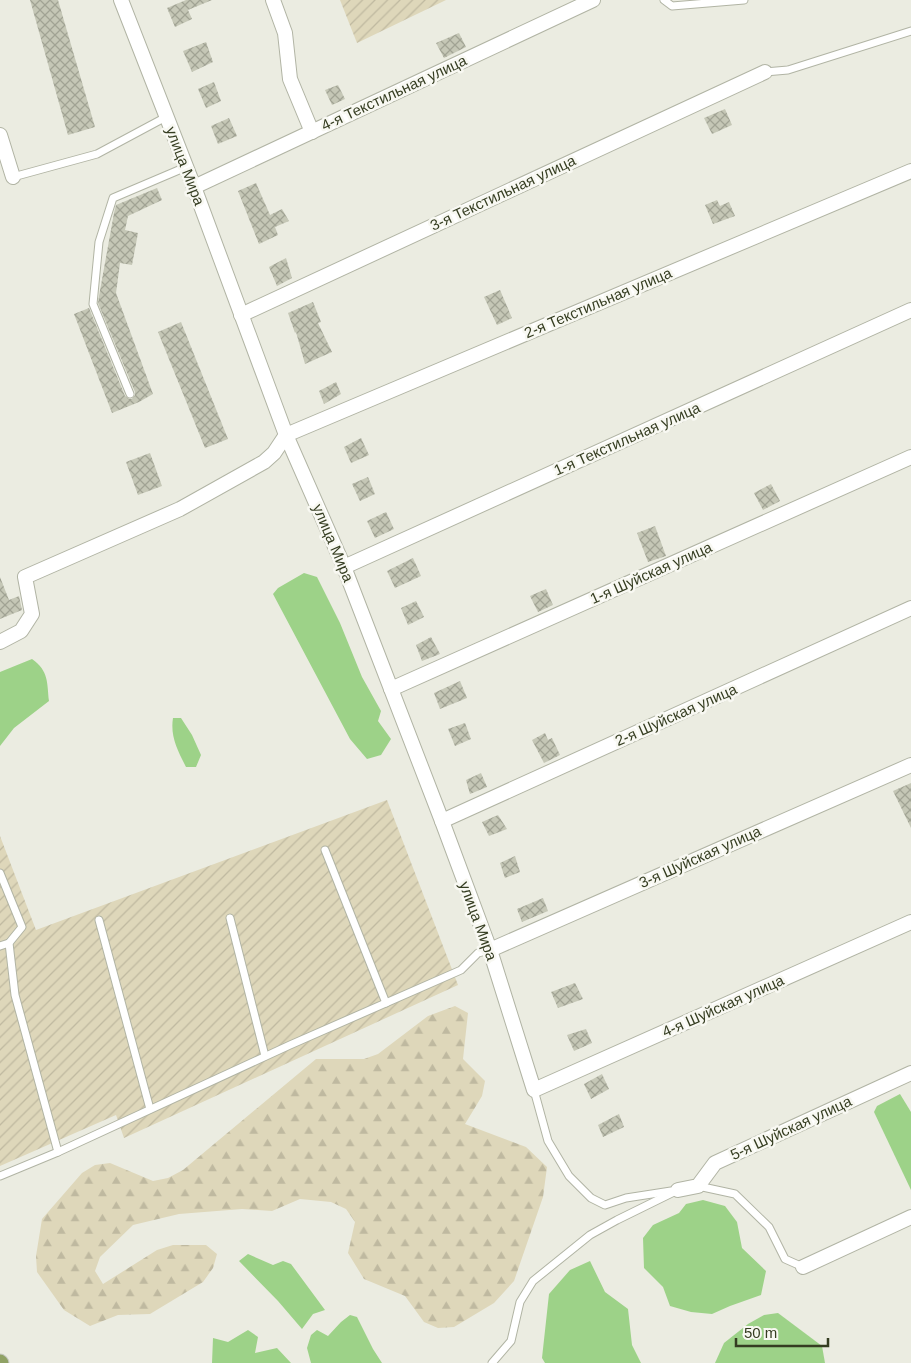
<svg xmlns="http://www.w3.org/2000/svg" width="911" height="1363" font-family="Arial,sans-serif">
<defs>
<pattern id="forest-firs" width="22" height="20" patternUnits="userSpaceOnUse" patternTransform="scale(1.25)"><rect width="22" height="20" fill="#ded7ba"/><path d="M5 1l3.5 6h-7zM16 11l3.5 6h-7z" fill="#bfb9a0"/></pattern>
<pattern id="garden-furrows" width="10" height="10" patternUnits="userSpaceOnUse" patternTransform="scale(1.25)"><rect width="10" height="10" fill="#ded7ba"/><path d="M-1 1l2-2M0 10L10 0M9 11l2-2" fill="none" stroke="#bfb9a0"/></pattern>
<pattern id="building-cross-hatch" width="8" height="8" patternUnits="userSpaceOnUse" patternTransform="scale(1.25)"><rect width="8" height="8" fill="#c5c7b6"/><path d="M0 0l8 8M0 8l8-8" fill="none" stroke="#a1a394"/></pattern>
</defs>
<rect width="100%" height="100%" fill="#ebece1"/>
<polygon fill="url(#forest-firs)" points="455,1006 468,1013 463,1059 485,1081 482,1096 465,1124 526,1147 547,1167 543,1197 514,1281 494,1303 454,1327 438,1328 424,1322 405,1296 364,1279 348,1253 355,1222 346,1209 331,1202 300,1199 272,1211 242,1209 179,1214 133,1225 100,1257 95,1271 103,1284 157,1250 173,1245 206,1245 217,1254 213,1268 203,1282 150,1314 118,1315 90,1326 64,1310 37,1272 36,1256 42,1219 82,1173 95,1165 110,1163 153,1181 168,1178 183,1170 316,1059 364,1059 378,1054 428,1016"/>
<g fill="url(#garden-furrows)">
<polygon points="340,0 446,0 357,43"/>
<polygon points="387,800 458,985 124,1138 116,1115 0,1166 0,836 36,930"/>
</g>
<g fill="#9dd288">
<polygon points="304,573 317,577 340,623 362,677 381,711 378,721 391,739 381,755 367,759 350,739 273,594 278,588"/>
<path d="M32,659c17,12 15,24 17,42l-35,27 -14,18v-74z"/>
<path d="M173,718h8l11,17 9,20 -5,12h-10c-8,-16 -16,-30 -13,-49z"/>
<polygon points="900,1094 911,1112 911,1190 874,1112 877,1106"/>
<polygon points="703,1200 725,1206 737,1222 742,1248 766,1271 761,1295 730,1306 712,1314 691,1312 670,1306 663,1287 644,1268 643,1238 653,1225 679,1213 686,1204"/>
<polygon points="248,1254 273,1265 283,1261 291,1264 325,1310 313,1314 302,1329 278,1301 239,1261"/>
<polygon points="590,1261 605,1292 628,1309 632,1345 641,1363 545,1363 542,1358 549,1294 570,1270"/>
<polygon points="778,1313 822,1346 825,1363 715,1363 724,1343 748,1324 764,1315"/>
<polygon points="350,1315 357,1317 373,1349 382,1363 311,1363 307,1348 311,1335 317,1330 328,1336 341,1322"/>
<polygon points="248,1330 258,1337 255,1353 277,1348 291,1363 212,1363 213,1338 228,1342"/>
</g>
<g fill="url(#building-cross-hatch)">
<polygon points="30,0 58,0 95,127 68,135"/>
<polygon points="186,0 212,0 188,10 192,19 175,27 167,8"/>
<polygon points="459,33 466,47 444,58 436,43"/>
<polygon points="206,42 213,62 192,72 183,51"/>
<polygon points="214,82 221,101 206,108 198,89"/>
<polygon points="338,85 345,99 332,105 325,90"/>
<polygon points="725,109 732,125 712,134 704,118"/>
<polygon points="229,118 237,136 218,144 211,126"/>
<polygon points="256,183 270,215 282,209 289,221 275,227 278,235 259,244 238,191"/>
<polygon points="157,188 162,200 128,216 125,230 138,233 132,265 120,263 116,293 153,394 139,402 112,413 74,314 89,308 125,396 129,399 132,399 135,395 135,392 98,303 99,296 114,213 116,205"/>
<polygon points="717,200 720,206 729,202 735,216 713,224 705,205"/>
<polygon points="286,258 292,278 277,286 269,267"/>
<polygon points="500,290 512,318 497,325 484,297"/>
<polygon points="313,302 321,322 318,323 332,352 305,364 296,332 295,333 288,313"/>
<polygon points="181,322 228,439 205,448 158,332"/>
<polygon points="336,382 341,394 324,404 319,391"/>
<polygon points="361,438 369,455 351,463 344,447"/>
<polygon points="150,453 162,486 138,495 126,462"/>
<polygon points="368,477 375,494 360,501 352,484"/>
<polygon points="771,484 780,501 763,510 754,493"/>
<polygon points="386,512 394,529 375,538 367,521"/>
<polygon points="655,526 666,556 648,562 637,533"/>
<polygon points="413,558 421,576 395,588 387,571"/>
<polygon points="0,577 9,600 19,596 22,610 0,619"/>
<polygon points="546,589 553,605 538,612 530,596"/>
<polygon points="416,601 424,617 408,625 401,608"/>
<polygon points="431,637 440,654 422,661 416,645"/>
<polygon points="460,681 467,698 440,709 434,693"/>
<polygon points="465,723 471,739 455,746 448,729"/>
<polygon points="545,733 548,740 552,738 560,755 544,763 532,740"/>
<polygon points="481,773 487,787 470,794 466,780"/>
<polygon points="911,783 911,828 893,791"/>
<polygon points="498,815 507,829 489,836 482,822"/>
<polygon points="515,856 520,872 505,878 500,863"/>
<polygon points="543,898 548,911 522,922 517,909"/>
<polygon points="575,983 583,999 558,1008 551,992"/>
<polygon points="586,1029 592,1043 574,1051 567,1035"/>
<polygon points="602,1074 609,1089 591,1099 584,1084"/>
<polygon points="619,1114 624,1127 603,1137 598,1125"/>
</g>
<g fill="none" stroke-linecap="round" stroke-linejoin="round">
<g stroke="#b1b4a4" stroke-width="9">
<g id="lane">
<polyline points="664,0 672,6 744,0"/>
<polyline points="765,72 788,70 911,31"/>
<polyline points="13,177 97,154 166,117"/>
<polyline points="130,394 93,304 99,242 113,198 186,167"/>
<polyline points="325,850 386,1003"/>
<polyline points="0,873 22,927 9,943 15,995 58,1152"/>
<polyline points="230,918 265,1056"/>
<polyline points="99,920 150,1109"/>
<polyline points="0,946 9,943"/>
<polyline points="534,1090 548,1141 569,1176 591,1198 605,1205 626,1198 671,1191"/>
<polyline points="0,1176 58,1152 290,1045 461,970 478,953 490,950"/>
<polyline points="698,1186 735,1194 769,1227 785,1259 803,1267"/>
<polyline points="492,1363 511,1341 520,1302 533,1281 590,1235 617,1220 678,1190"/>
</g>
</g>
<g stroke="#b1b4a4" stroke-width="16">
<g id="street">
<polyline points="121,0 194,187 286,435 344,567 442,821 490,950 534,1090 911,922"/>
<polyline points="273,0 285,33 290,79 312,132"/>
<polyline points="0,135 13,177"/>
<polyline points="194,187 593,0"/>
<polyline points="241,315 765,72"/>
<polyline points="344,567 911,310"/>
<polyline points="0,642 21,631 32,614 25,577 180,509 264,462 274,453 286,435 911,171"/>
<polyline points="391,689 911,457"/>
<polyline points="442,821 911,608"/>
<polyline points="490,950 911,765"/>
<polyline points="678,1190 698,1186 715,1163 911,1073"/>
<polyline points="803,1267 911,1217"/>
</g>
</g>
<g stroke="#c6c9c1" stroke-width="17">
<polyline id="primary" points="0,1362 1,1363"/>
</g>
<use href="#lane" stroke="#fff" stroke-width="7"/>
<use href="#street" stroke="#fff" stroke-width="14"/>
<use href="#primary" stroke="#90a265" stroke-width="15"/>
</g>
<g text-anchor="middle" stroke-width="5" stroke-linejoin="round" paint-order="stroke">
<g font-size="15" fill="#353d21" stroke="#f8f8f2">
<text transform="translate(394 93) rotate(-25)" y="5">4-я Текстильная улица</text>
<text transform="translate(185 166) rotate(69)" y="5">улица Мира</text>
<text transform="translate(503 193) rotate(-25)" y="5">3-я Текстильная улица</text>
<text transform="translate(598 303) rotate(-23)" y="5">2-я Текстильная улица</text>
<text transform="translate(627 439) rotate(-24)" y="5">1-я Текстильная улица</text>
<text transform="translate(333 543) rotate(67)" y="5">улица Мира</text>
<text transform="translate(651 573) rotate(-24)" y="5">1-я Шуйская улица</text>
<text transform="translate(676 715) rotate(-24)" y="5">2-я Шуйская улица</text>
<text transform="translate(700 857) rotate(-24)" y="5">3-я Шуйская улица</text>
<text transform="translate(478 921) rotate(70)" y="5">улица Мира</text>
<text transform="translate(723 1006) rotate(-24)" y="5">4-я Шуйская улица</text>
<text transform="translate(791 1128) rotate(-25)" y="5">5-я Шуйская улица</text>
</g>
</g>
<path d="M736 1338v8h92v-8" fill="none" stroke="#353d21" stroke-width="2.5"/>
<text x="744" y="1338" font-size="15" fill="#353d21" stroke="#f8f8f2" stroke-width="4" paint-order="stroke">50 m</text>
</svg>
